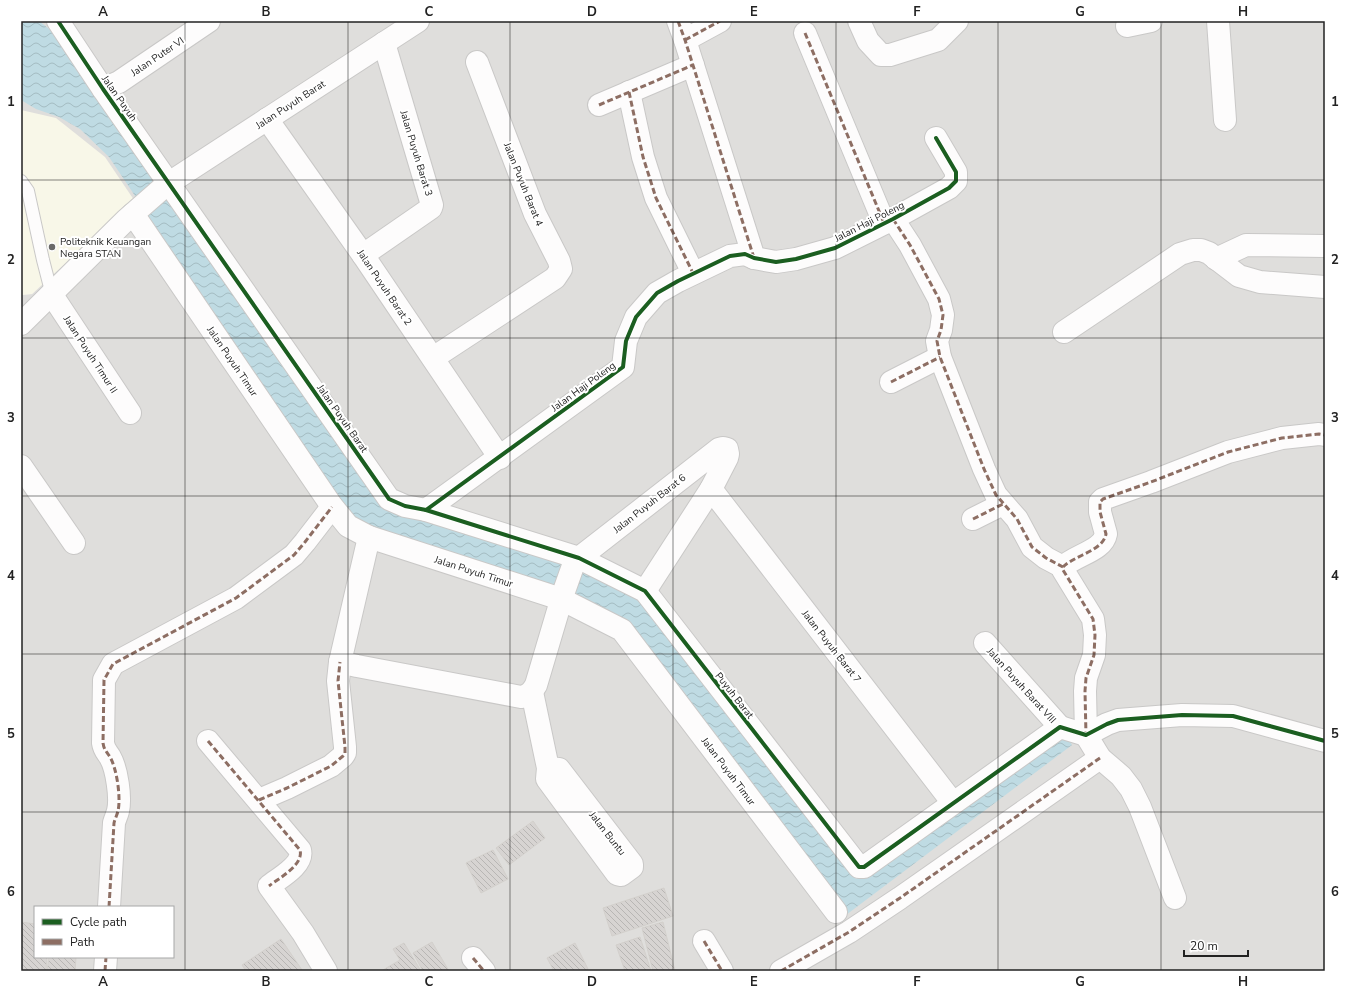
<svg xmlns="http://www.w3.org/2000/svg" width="1346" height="992" font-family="'Nunito Sans',sans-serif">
<defs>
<pattern id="water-waves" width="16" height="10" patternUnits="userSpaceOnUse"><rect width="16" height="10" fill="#bfdbe3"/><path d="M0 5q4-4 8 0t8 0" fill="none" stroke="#a4bcc2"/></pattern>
<pattern id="building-back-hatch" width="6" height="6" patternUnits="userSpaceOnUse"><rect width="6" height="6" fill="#d7d4d2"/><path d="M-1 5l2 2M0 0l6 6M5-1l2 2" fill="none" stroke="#b8b6b4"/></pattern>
</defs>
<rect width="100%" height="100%" fill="#f0eeeb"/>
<path fill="#dfdedc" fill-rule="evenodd" d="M21,21h1304v950h-1304v-676l11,-1 99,-92 -110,-91zM35,907h138v50h-138z"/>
<polygon fill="#f8f7e8" points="21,110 56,118 105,157 134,200 32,294 21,295"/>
<polygon fill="url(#water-waves)" points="21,21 39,21 53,32 376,495 573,566 637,594 856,879 1061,728 1072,745 846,915 627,624 357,523 343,507 109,157 80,129 59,117 36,109 21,100"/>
<g fill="url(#building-back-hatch)" stroke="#d3d0cc">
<polygon points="533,821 545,838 509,865 496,848"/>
<polygon points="493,850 508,879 481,893 466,863"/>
<polygon points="664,888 673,916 612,936 603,908"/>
<polygon points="21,922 35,924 35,957 47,957 46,971 21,971"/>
<polygon points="663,922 675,971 653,971 642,928"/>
<polygon points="640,937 651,971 625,971 616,945"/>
<polygon points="281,939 302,970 300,971 246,971 242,965"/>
<polygon points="432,942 449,971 423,971 413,953"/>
<polygon points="404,943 421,971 383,971 383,970 400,960 393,949"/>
<polygon points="575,943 588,969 584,971 554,971 547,958"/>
<polygon points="49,957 76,957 75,971 47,971"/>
</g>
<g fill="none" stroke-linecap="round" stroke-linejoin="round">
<g stroke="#c9c8c7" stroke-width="14">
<polyline id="lane" points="21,181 28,191 43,260 52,295"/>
</g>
<g stroke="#c9c8c7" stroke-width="24">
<g id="street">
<polyline points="58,21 103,89 389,499 405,506 426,510 579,558 645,591 859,867 864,867 1060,727 1086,735 1107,724 1118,720 1182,715 1233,716 1325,741"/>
<polyline points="678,21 685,40 754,258"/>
<polyline points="859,21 868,41 881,55 890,55 938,40 957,21"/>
<polyline points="1218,21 1225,120"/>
<polyline points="1127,26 1151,21"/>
<polyline points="805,33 884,223"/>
<polyline points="685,40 720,21"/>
<polyline points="103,89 119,82 209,21"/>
<polyline points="629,92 643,157 656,198 693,273"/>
<polyline points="599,105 693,65"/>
<polyline points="267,119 363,255 500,458"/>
<polyline points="133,214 331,505 348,526 369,537 561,599 622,630 836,912"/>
<polyline points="893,219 910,245 939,299 943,315 941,330 937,341 940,357 984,469 996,495 1017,519 1032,547 1046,558 1063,567"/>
<polyline points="363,255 431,208 432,205 384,43"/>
<polyline points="1216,259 1246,245 1325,246"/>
<polyline points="52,295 130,413"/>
<polyline points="21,324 126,220 166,185 418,21"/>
<polyline points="1064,332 1180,254 1193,250 1201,250 1209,253 1239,276 1260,282 1325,287"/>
<polyline points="433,358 555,278 561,269 559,261 535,214 477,62"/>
<polyline points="891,382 940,357"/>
<polyline points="21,466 74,543"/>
<polyline points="711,489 953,803"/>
<polyline points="426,510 623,367 626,341 636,317 657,293 678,281 730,256 745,254 754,258 776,262 796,259 835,248 893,219 949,188 956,181 956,172 936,138"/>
<polyline points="973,519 1003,504"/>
<path d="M369,537l-29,125 17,4 164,31c8,-2 11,-5 15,-12l27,-91 11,-31 5,-5 140,-109 4,-1 4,1 1,5 -1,4 -16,31 -66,102"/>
<polyline points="985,643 1060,727"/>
<polyline points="532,692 548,768 547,779 617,874 621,875 632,867 632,864 559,769 548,768"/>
<path d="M208,741l92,109c4,15 -21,28 -31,36l34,47 23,38"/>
<polyline points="259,800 287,788 331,766 343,756 345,753 345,747 338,681 340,662"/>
<path d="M1175,898l-35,-91 -9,-18 -10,-13 -21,-18 -14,-23 -1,-44 1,-13 8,-23 1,-20 -2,-16 -30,-49v-3c12,-12 40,-16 43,-33l-6,-22v-10l3,-3 48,-17 77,-30 54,-14 37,-4 6,1"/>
<path d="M109,907l5,-84c1,-4 3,-8 4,-12 3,-13 -1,-42 -8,-54 -3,-5 -6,-7 -7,-14l1,-63 9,-16 123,-66 58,-43 11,-13 27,-35"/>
<polyline points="704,941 722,971"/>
<polyline points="473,958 484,971"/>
<polyline points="105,971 106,957"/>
<polyline points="781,971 849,932 900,898 1100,758"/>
</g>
</g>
<use href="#lane" stroke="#fdfcfc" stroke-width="12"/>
<use href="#street" stroke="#fdfcfc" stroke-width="22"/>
<g stroke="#8d6e63" stroke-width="3" stroke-dasharray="6 3" stroke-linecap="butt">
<polyline points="678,21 685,40 754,258"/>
<polyline points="805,33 884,223"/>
<polyline points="685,40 720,21"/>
<polyline points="629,92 643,157 656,198 693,273"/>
<polyline points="599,105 693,65"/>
<polyline points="893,219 910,245 939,299 943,315 941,330 937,341 940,357 984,469 996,495 1017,519 1032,547 1046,558 1063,567"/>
<polyline points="891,382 940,357"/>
<polyline points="973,519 1003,504"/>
<path d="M1088,734l-2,1 -1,-44 1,-13 8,-23 1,-20 -2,-16 -30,-49v-3c12,-12 40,-16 43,-33l-6,-22v-10l3,-3 48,-17 77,-30 54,-14 37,-4 6,1"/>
<path d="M208,741l92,109c4,15 -21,28 -31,36"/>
<polyline points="259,800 287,788 331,766 343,756 345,753 345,747 338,681 340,662"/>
<path d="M109,907l5,-84c1,-4 3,-8 4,-12 3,-13 -1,-42 -8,-54 -3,-5 -6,-7 -7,-14l1,-63 9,-16 123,-66 58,-43 11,-13 27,-35"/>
<polyline points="704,941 722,971"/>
<polyline points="473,958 484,971"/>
<polyline points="105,971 106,957"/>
<polyline points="781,971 849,932 900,898 1100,758"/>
</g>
<g stroke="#fff" stroke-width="6">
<g id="cycleway">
<polyline points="58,21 103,89 389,499 405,506 426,510 579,558 645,591 859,867 864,867 1060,727 1086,735 1107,724 1118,720 1182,715 1233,716 1325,741"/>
<polyline points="426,510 623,367 626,341 636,317 657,293 678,281 730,256 745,254 754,258 776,262 796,259 835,248 893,219 949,188 956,181 956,172 936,138"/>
</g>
</g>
<use href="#cycleway" stroke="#1b5e20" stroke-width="4"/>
</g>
<path fill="none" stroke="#222" stroke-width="1" stroke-opacity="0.55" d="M185,21v950M348,21v950M510,21v950M673,21v950M836,21v950M998,21v950M1161,21v950M21,180h1304M21,338h1304M21,496h1304M21,654h1304M21,812h1304"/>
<circle fill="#6a6968" stroke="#fff" stroke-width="1.5" cx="52" cy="247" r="4"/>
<g text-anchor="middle" stroke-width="4" stroke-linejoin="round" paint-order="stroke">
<g font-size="10" fill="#222" stroke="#fff">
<text transform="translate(157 56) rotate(-34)" y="4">Jalan Puter VI</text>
<text transform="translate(120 98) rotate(55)" y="4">Jalan Puyuh</text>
<text transform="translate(290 104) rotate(-33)" y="4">Jalan Puyuh Barat</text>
<text transform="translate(417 153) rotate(73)" y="4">Jalan Puyuh Barat 3</text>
<text transform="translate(524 184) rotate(68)" y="4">Jalan Puyuh Barat 4</text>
<text transform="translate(869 221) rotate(-27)" y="4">Jalan Haji Poleng</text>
<text transform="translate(385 287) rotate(56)" y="4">Jalan Puyuh Barat 2</text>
<text transform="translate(91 354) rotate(57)" y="4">Jalan Puyuh Timur II</text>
<text transform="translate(233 361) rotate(56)" y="4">Jalan Puyuh Timur</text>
<text transform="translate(583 386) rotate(-36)" y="4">Jalan Haji Poleng</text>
<text transform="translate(343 418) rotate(55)" y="4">Jalan Puyuh Barat</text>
<text transform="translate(649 503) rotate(-38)" y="4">Jalan Puyuh Barat 6</text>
<text transform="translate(474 571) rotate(18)" y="4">Jalan Puyuh Timur</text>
<text transform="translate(832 646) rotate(52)" y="4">Jalan Puyuh Barat 7</text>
<text transform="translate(1022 685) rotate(48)" y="4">Jalan Puyuh Barat VIII</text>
<text transform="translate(735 695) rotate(52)" y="4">Puyuh Barat</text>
<text transform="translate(729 771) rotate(53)" y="4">Jalan Puyuh Timur</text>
<text transform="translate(608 833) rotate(52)" y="4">Jalan Buntu</text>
</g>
<g font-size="10" fill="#222" stroke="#fff" text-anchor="start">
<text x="60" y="245">Politeknik Keuangan<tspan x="60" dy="12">Negara STAN</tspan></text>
</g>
</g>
<rect width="1346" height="992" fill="none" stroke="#ffffff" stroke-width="44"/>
<rect x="34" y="906" width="140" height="52" fill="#ffffff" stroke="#a7a7a7"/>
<rect x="42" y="919" width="20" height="6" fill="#1b5e20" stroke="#a7a7a7"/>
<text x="70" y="926" font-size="12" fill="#222222">Cycle path</text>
<rect x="42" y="939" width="20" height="6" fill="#8d6e63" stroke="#a7a7a7"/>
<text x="70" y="946" font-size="12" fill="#222222">Path</text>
<path d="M1184 950v6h64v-6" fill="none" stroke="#222222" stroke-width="2"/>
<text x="1190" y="950" font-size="12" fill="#222222" stroke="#ffffff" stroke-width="3" paint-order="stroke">20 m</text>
<rect x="22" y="22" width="1302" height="948" fill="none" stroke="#222" stroke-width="1.5"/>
<g font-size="13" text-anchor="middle" font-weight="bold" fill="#222">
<text x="103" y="16">A</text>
<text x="266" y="16">B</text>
<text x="429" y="16">C</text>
<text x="592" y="16">D</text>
<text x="754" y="16">E</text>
<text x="917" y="16">F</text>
<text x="1080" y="16">G</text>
<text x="1243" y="16">H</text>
<text x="11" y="106">1</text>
<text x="1335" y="106">1</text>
<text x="11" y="264">2</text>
<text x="1335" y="264">2</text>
<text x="11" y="422">3</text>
<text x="1335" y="422">3</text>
<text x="11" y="580">4</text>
<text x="1335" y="580">4</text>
<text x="11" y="738">5</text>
<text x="1335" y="738">5</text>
<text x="11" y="896">6</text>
<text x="1335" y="896">6</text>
<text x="103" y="986">A</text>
<text x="266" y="986">B</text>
<text x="429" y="986">C</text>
<text x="592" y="986">D</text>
<text x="754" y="986">E</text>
<text x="917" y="986">F</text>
<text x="1080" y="986">G</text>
<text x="1243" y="986">H</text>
</g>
</svg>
